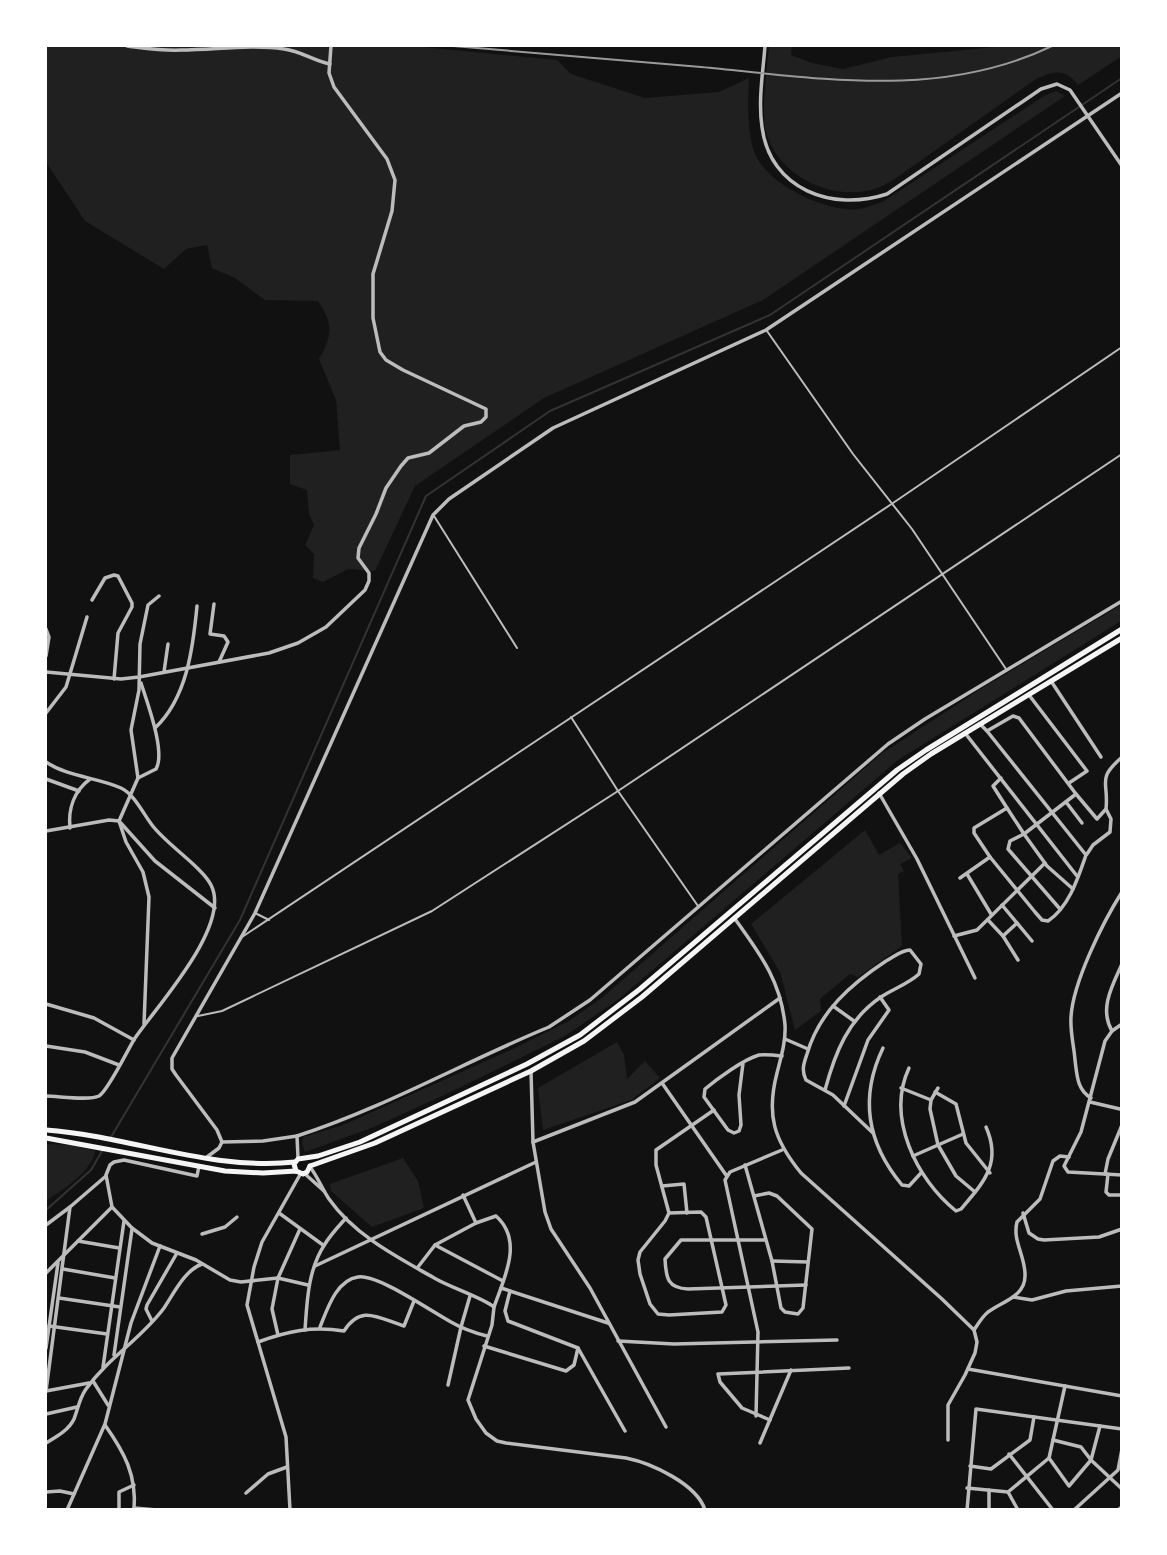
<svg xmlns="http://www.w3.org/2000/svg" width="1167" height="1555" font-family="'Zilla Slab',serif">
<rect width="100%" height="100%" fill="#111"/>
<g fill="#202020">
<path d="M46,46h366l145,14 14,14 74,24 74,-6 30,-14c-1,22 -3,59 8,80 15,28 70,55 102,51 8,-1 17,-5 25,-8l160,-105 12,-5 9,5 -302,204 -219,98 -129,88 -40,85 -27,-2 -25,13 -10,-4 1,-24 -9,-9 9,-20 -5,-11 -2,-24 -17,-6v-29l50,-5 -4,-50 -17,-41c14,-24 14,-36 -1,-58l-53,-1 -30,-22 -23,-10 -5,-23 -21,4 -22,20 -79,-48 -39,-59z"/>
<path d="M769,46h23l-1,9 21,8 31,6 49,-12 114,-11h115l1,10 -44,29c-13,-17 -24,-14 -42,-6l-144,102c-8,4 -17,9 -26,10 -42,8 -93,-20 -101,-64 -3,-17 2,-62 4,-81z"/>
<polygon points="1121,605 1121,621 898,760 619,999 565,1036 451,1092 374,1127 305,1152 302,1143 303,1137 343,1125 515,1048 569,1021 603,997 881,754 984,687"/>
<polygon points="865,830 879,855 900,843 912,858 900,864 904,871 898,874 902,946 858,977 850,974 820,999 821,1011 795,1030 780,972 751,924"/>
<polygon points="617,1042 624,1055 627,1079 645,1061 660,1078 631,1100 543,1130 538,1088"/>
<path d="M46,1144l24,1 25,6c-3,21 -33,39 -49,50z"/>
<polygon points="403,1158 418,1181 424,1208 372,1227 331,1191 330,1184"/>
</g>
<g fill="none" stroke-linecap="round" stroke-linejoin="round">
<g stroke="#333" stroke-width="2">
<polyline points="111,1137 240,920 426,496 550,411 770,315 1122,78"/>
<polyline points="46,1210 91,1170 102,1151"/>
</g>
<g stroke="#bcbcbc" stroke-width="2">
<polyline points="767,331 853,454 912,529 1006,669"/>
<polyline points="434,516 517,648"/>
<polyline points="571,717 618,791 698,906"/>
<polyline points="255,913 269,920"/>
<polyline points="242,937 893,503 1122,347"/>
<polyline points="198,1016 222,1011 432,911 618,791 1122,454"/>
</g>
<g stroke="#bcbcbc" stroke-width="3.5">
<path d="M127,46c17,2 37,5 54,4 34,0 69,-6 103,-1 17,2 30,12 46,15"/>
<polyline points="92,600 105,578 114,575 118,576 132,603 132,607 118,633 114,679"/>
<polyline points="214,604 210,634 224,636 228,642 219,662"/>
<polyline points="46,629 49,637 46,656"/>
<polyline points="46,672 121,679 139,677 269,653 298,643 326,627 365,590 369,581 369,573 358,558 359,548 376,514 386,488 401,466 408,458 429,453 464,426 481,422 486,417 486,409 403,370 386,360 380,352 373,318 373,274 392,211 395,180 387,159 334,87 329,73 331,46"/>
<polyline points="164,672 168,644"/>
<polyline points="1051,681 1101,757"/>
<polyline points="1029,695 1087,771 1069,783"/>
<polyline points="46,713 66,687 87,617"/>
<path d="M980,724l7,7 26,-15 6,2 57,76 21,25 9,-10c3,-28 -10,-29 16,-52"/>
<path d="M155,728c32,-30 38,-80 42,-122"/>
<polyline points="965,733 1077,876"/>
<path d="M46,762c22,15 50,15 75,26 14,7 21,24 31,37 14,19 50,42 59,60 21,40 -54,121 -76,153 -7,11 -27,53 -36,58 -10,5 -41,0 -53,0"/>
<path d="M138,778l18,-9c10,-17 -9,-67 -15,-86"/>
<polyline points="1001,778 993,786 1007,808"/>
<polyline points="46,779 79,791"/>
<polyline points="879,793 917,859 975,978"/>
<polyline points="1066,802 1082,823"/>
<path d="M70,828c-2,-19 4,-37 20,-49"/>
<polyline points="46,831 109,820 119,821 155,861 215,908"/>
<polyline points="1087,854 1093,845 1110,832 1111,819 1106,809"/>
<polyline points="990,857 974,833 974,828 1007,808 1024,834 1010,841 1008,849 1060,909"/>
<polyline points="967,874 991,914"/>
<path d="M960,878l30,-21 45,55 7,8 6,1c21,-14 30,-43 38,-66l-99,-124"/>
<polyline points="1073,889 1047,866 1024,834 1076,794"/>
<polyline points="1002,905 1032,941"/>
<path d="M735,919c25,35 46,62 50,106 1,16 -4,32 -8,48 -11,42 -3,67 24,100l141,126 32,31 3,12 -2,11 -10,22 -17,30v35"/>
<polyline points="988,920 1003,936 1018,960"/>
<polyline points="954,936 977,930 1045,863"/>
<polyline points="1003,936 1017,923"/>
<polyline points="46,1004 94,1018 134,1040"/>
<polyline points="833,1006 854,1021"/>
<polyline points="144,1024 149,897 143,872 126,842 119,821 138,778 131,730 139,690 140,644 148,605 159,596"/>
<polyline points="1122,1024 1112,1031 1105,1041 1081,1132 1064,1166 1068,1172 1122,1175"/>
<path d="M1112,1031c-13,-22 0,-45 10,-67"/>
<polyline points="785,1039 808,1049"/>
<polyline points="46,1046 85,1052 119,1065"/>
<path d="M883,1048c-24,50 -16,95 19,137l7,1 12,-13"/>
<path d="M743,1063l-4,32 2,30 -2,6 -5,2 -6,-3 -24,-33 1,-8c12,-10 39,-30 54,-34 7,-1 15,0 23,1"/>
<path d="M909,1068c-23,49 7,111 47,143l5,-2c23,-27 41,-46 25,-82"/>
<polyline points="531,1071 533,1142 545,1212 551,1229 590,1288 666,1427"/>
<polyline points="662,1083 726,1175"/>
<polyline points="901,1088 931,1100"/>
<polyline points="938,1088 931,1100 930,1109 938,1145 956,1176 975,1192"/>
<path d="M825,1090c10,-37 23,-71 56,-93 12,-8 27,-13 38,-23l2,-10 -11,-14c-9,0 -16,7 -24,11 -35,23 -67,51 -79,93 -3,9 -6,16 -1,26l27,15 40,38"/>
<polyline points="935,1092 956,1104 966,1143 990,1173"/>
<path d="M1091,1098c-14,-8 -14,-23 -16,-38 -1,-14 -5,-28 -4,-43 2,-35 32,-95 51,-125"/>
<polyline points="1090,1102 1120,1109"/>
<polyline points="844,1106 868,1040 889,1010 880,997"/>
<polyline points="222,1142 217,1130 176,1075 172,1069 172,1058 255,913 433,515 449,499 553,428 766,330 1122,93"/>
<polyline points="222,1142 263,1141 297,1136"/>
<polyline points="533,1142 635,1102 780,998"/>
<polyline points="913,1156 963,1134"/>
<polyline points="207,1157 219,1148 222,1142"/>
<polyline points="745,1165 772,1261 781,1308 785,1312 798,1314 803,1308 812,1229 777,1196 769,1193 754,1196"/>
<polyline points="199,1166 197,1176 124,1160 114,1162 110,1165 106,1175 112,1207 132,1228 152,1243 196,1260 230,1280 241,1282 278,1278 308,1285"/>
<path d="M310,1167c8,10 12,22 19,32 26,37 70,59 107,80 16,9 47,19 58,28l-2,18 -24,75 8,19 10,14 11,8 9,2 120,15c25,5 71,26 79,52"/>
<polyline points="304,1173 324,1191"/>
<polyline points="1105,1174 1108,1159 1122,1125"/>
<polyline points="1108,1174 1106,1192 1109,1195 1122,1195"/>
<polyline points="662,1186 684,1184 687,1213"/>
<polyline points="463,1195 476,1223"/>
<polyline points="279,1213 323,1245"/>
<polyline points="669,1213 701,1212 706,1217 726,1305 722,1312 669,1315 658,1314 650,1304 640,1274 638,1260 640,1252 665,1221 669,1213 656,1165 656,1150 714,1110"/>
<polyline points="1023,1213 1029,1233 1038,1239 1044,1240 1099,1237 1122,1229"/>
<polyline points="46,1225 70,1207 106,1176"/>
<polyline points="202,1234 225,1227 237,1217"/>
<path d="M765,1240h-84l-16,19c1,20 3,29 23,30l118,-4"/>
<polyline points="78,1241 119,1248"/>
<polyline points="435,1245 503,1281"/>
<polyline points="772,1261 808,1262"/>
<polyline points="315,1266 536,1162"/>
<path d="M418,1267l17,-22 41,-22 20,-7c28,25 8,62 -2,91"/>
<polyline points="63,1269 115,1278"/>
<polyline points="46,1273 112,1207"/>
<polyline points="501,1288 608,1323"/>
<polyline points="510,1291 505,1311 508,1321 578,1348 625,1431"/>
<polyline points="1013,1297 1032,1300 1066,1291 1122,1286"/>
<polyline points="59,1298 120,1307"/>
<polyline points="152,1321 146,1309 147,1305 177,1253"/>
<polyline points="49,1326 107,1334"/>
<path d="M320,1327c7,-17 16,-47 38,-50 20,-3 74,35 93,45 12,7 24,11 36,14"/>
<path d="M305,1330c2,-29 3,-61 20,-86 6,-10 14,-18 21,-26"/>
<path d="M974,1330c4,-6 8,-13 14,-18 13,-10 37,-15 37,-36 1,-19 -13,-35 -8,-54l23,-23 13,-38 7,-5 9,1"/>
<polyline points="278,1335 272,1309 278,1278 300,1229"/>
<polyline points="618,1341 674,1344 837,1340"/>
<path d="M258,1342c30,-11 54,-16 86,-11 17,-27 34,-13 60,-5l10,-25"/>
<polyline points="484,1346 566,1371 574,1365 578,1348"/>
<polyline points="46,1348 58,1263"/>
<polyline points="114,1355 132,1229"/>
<polyline points="103,1367 124,1221"/>
<polyline points="968,1369 1122,1396"/>
<polyline points="93,1381 108,1405"/>
<polyline points="448,1385 461,1327 470,1296"/>
<polyline points="46,1391 70,1207"/>
<polyline points="46,1391 89,1383"/>
<polyline points="46,1414 77,1407"/>
<polyline points="756,1416 758,1332 725,1180 730,1172 782,1150"/>
<polyline points="770,1420 742,1408 720,1382 718,1374 849,1368"/>
<path d="M105,1425c19,27 32,50 29,85"/>
<polyline points="1053,1440 1081,1447 1091,1460 1122,1489"/>
<path d="M46,1443c10,-6 23,-13 28,-24 4,-10 5,-20 12,-30 23,-32 55,-50 78,-81 10,-15 21,-38 38,-44"/>
<polyline points="760,1443 791,1370"/>
<polyline points="1009,1454 1053,1510"/>
<polyline points="1049,1458 1069,1486 1091,1460 1100,1426"/>
<polyline points="970,1466 991,1469 1030,1440 1034,1417"/>
<polyline points="967,1488 1008,1492 1049,1458 1065,1386"/>
<polyline points="46,1492 60,1491 74,1494"/>
<polyline points="1008,1492 1018,1510"/>
<polyline points="246,1493 268,1474 287,1467"/>
<polyline points="134,1508 157,1510"/>
<polyline points="67,1510 105,1424 131,1323 160,1246"/>
<polyline points="119,1510 119,1492 134,1485"/>
<polyline points="290,1510 286,1437 247,1305 254,1267 262,1242 301,1173"/>
<polyline points="967,1510 976,1409 1122,1429"/>
<polyline points="989,1510 989,1490"/>
<polyline points="1074,1510 1118,1470 1122,1449"/>
<polyline points="1118,1510 1122,1507"/>
</g>
<g stroke="#bcbcbc" stroke-width="3.5">
<path d="M765,46c-2,26 -7,55 -3,81 8,63 71,85 125,67l154,-105 16,-5 13,6 52,76"/>
<path d="M298,1158l-1,-22c87,-28 167,-74 252,-109l41,-27 298,-256 37,-25 197,-118"/>
</g>
<g stroke="#f5f5f5" stroke-width="5">
<path d="M46,1130c84,6 163,41 249,32"/>
<polyline points="46,1138 225,1171 263,1173 296,1171 303,1174 307,1172 310,1166"/>
<polyline points="310,1166 375,1143 531,1071 584,1041 642,997 903,774 931,754 1122,638"/>
<polyline points="296,1171 294,1164 298,1159 318,1156 360,1142 527,1064 580,1035 640,989 897,770 926,750 1122,629"/>
</g>
<path stroke="#9a9a9a" stroke-width="2" d="M453,46c83,7 166,14 248,21 119,11 239,33 351,-21"/>
</g>
<rect width="1167" height="1555" fill="none" stroke="#ffffff" stroke-width="94"/>
</svg>
